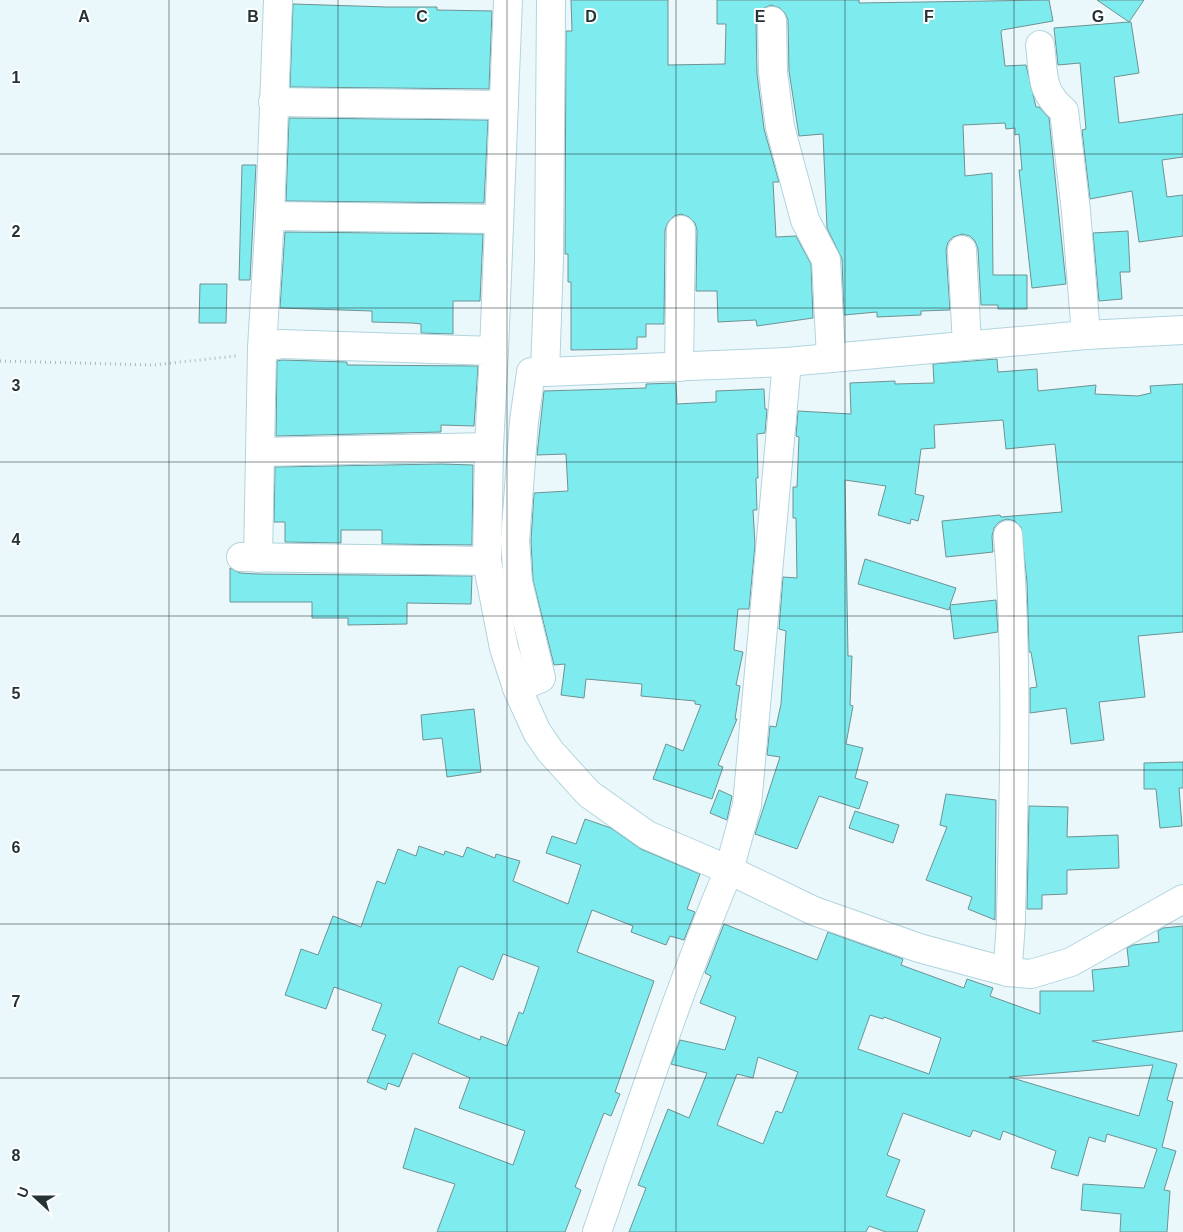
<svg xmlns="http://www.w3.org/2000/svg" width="1183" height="1232" font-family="Helvetica,sans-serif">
<rect width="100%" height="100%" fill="#eaf8fc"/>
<g fill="#7eebee" stroke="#6e9293" fill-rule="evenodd">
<polygon points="571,0 668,0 668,65 725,64 726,24 717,24 717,0 859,0 859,3 1049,0 1053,21 1002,30 1001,32 1005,66 1026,65 1036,107 1039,107 1049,118 1066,284 1032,288 1019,170 1022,170 1019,134 1015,135 1015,128 1006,129 1005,123 963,125 965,176 992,173 993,275 1027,275 1027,309 998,309 998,305 981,305 978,249 975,241 970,236 962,234 953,237 948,242 946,250 950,310 921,311 921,315 877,317 877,312 844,315 842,259 827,228 823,134 799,136 789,71 788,20 785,13 780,8 771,5 764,8 759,13 756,21 757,74 764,129 779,182 773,182 776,237 796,236 811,264 813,318 757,326 756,320 718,322 717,291 696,291 697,230 695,223 689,217 681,214 674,216 668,222 665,230 664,324 646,324 646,337 637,337 637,349 571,350 571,282 568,282 568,254 565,254 566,31 572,31"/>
<polygon points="1097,0 1144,0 1129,22 1131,22 1139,73 1114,77 1119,123 1183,114 1183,157 1162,160 1167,197 1183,195 1183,236 1139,242 1132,191 1090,199 1082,130 1086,129 1080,63 1058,65 1054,28 1129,22"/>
<polygon points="293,4 387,7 437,7 437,10 492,11 489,89 290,87"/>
<polygon points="289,118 488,120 484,203 286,201"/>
<polygon points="242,165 256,165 250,280 239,280"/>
<polygon points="1128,231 1130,272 1120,272 1122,299 1099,301 1093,233"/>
<polygon points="285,232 483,234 480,301 453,301 453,334 421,333 421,324 412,323 372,322 372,311 280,308"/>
<polygon points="200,284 227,284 226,323 199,323"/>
<polygon points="997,359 998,372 1037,369 1038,391 1096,385 1095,394 1138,396 1151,393 1150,386 1183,384 1183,632 1138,636 1145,697 1099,702 1104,740 1071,744 1066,708 1030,713 1030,688 1037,687 1031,652 1029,652 1027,582 1021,527 1015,521 1007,519 999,522 994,528 992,536 993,552 946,557 942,521 1000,515 1001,517 1062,512 1055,444 1006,449 1003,420 934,425 935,448 921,449 915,494 924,496 918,521 911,519 910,524 878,515 886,486 845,480 848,656 852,656 850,705 853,706 846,744 863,748 855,778 868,782 859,809 819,796 797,849 755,834 780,757 767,755 770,726 776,727 781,704 786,631 779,629 783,577 797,578 796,518 793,518 793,487 797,487 799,437 796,436 798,411 851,414 850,383 895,381 895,384 934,383 933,364"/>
<polygon points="282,360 347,362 347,365 478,366 474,426 441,425 441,432 276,436 277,361"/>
<polygon points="676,383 677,404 716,402 716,391 764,389 765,409 767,409 765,433 757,434 758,478 756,478 757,510 753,510 755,545 749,609 738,609 734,650 743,652 736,685 740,686 735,719 737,719 718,765 723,767 712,799 653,779 666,744 683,751 701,705 695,704 695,701 641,696 642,684 586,679 584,698 561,695 565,664 554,665 533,580 531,541 534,493 568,491 566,454 537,455 544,391 646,388 646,384"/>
<polygon points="441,464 473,465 472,545 382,544 382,530 341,530 341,543 285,542 285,522 274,522 275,467"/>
<polygon points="865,559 956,588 950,605 996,600 998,632 954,639 950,606 949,610 858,584"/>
<polygon points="230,568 240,573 257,574 472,576 471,604 407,603 407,624 348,625 348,618 312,618 312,602 230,602"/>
<polygon points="474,709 481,772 447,777 442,738 423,740 421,715"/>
<polygon points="1183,762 1183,788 1179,788 1182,826 1160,828 1156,789 1144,789 1144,763"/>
<polygon points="719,790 732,796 727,820 710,813"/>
<polygon points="946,794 996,800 995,920 968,909 972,897 926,880 947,827 940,825"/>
<polygon points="1029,806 1068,807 1067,837 1118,835 1119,868 1067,870 1067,894 1042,895 1042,909 1027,909"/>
<polygon points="855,811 899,825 893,843 849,828"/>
<path d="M585,819l26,9 30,21 59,25 -13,35 8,3 -11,28 -14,-4 -4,9 -35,-13 2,-6 -41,-16 -15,42 77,29 -39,111 5,2 -9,22 -7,-3 -29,74 6,3 -16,42h-128l18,-48 -52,-16 12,-40 98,37 12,-34 -66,-23 11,-30 -57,-25 -14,34 -11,-4 -2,7 -19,-8 19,-47 -14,-5 10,-26 -48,-17 -8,22 -41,-14 8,-22 8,-24 17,6 15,-39 28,11 16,-46 8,3 13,-35 18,7 3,-10 25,9 1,-4 18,6 4,-10 28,11 1,-4 24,7 -7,20 55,23 13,-39 -35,-12 6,-17 24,8zM503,954l36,13 -16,47 -4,-2 -12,34 -26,-10 -1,4 -42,-17 20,-55 3,-2 32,14z"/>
<path d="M724,924l93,36 11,-28 75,27 -2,6 63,23 3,-9 26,9 -3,8 50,18v-23h54l-2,-21 37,-4 -2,-18 6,-3 26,-3 -1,-11 5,-3 20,-2v105l-91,10 85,23 -10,36 6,2 -11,45 14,4 -12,39 6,1 -3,41h-47l1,-18 -40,-4 2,-26 61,4 13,-39 -50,-15 -2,8 -16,-5 -11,39 -27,-8 5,-17 -53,-20 -3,9 -27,-10 -3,7 -67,-24 -16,42 13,5 -14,36 39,14 -8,22h-31l-17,-6 -3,6h-237l17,-44 -8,-3 30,-76 21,9 18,-45 -36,-9 9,-24 45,10 11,-33 -36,-14 11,-27 -6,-3zM870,1015l13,4 1,-2 57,21 -12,36 -71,-25zM758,1057l40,15 -16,41 -6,-2 -13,33 -46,-19 20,-51 16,4zM1153,1065l-14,51 -130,-39z"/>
</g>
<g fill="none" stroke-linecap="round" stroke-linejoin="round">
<g stroke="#b1d4dd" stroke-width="30">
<g id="minor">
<polyline points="551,0 549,261 545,372 787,362"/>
<polyline points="772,21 773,72 780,127 805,220 826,260 831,358"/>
<path d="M1040,45c4,30 0,46 24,66l12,100 10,124"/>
<polyline points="273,102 504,105"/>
<polyline points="270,216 499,219"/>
<polyline points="962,250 967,345"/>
<polyline points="262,348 281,344 494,351 489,447 487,561 504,648 517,688 537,732 550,751 589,794 647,835 729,870 747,805 787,362 1086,335 1183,330"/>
<polyline points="494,351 508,0"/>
<polyline points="679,367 681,230"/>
<polyline points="261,452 489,447"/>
<polyline points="241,557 487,561"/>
<polyline points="258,558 262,348 270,216 278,0"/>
<polyline points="517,688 541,678 518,582 515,541 524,421 531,372"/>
<path d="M1008,972c0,-19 3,-38 3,-57 3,-127 7,-254 -3,-380"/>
<path d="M597,1232c42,-121 82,-244 132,-362l85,41 105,37 89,24 23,2 40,-12 112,-63"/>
</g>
</g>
<polyline stroke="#abb9bd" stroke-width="3" stroke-dasharray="1 4" stroke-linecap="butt" points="0,361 153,365 236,356"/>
<use href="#minor" stroke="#fff" stroke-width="28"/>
</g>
<path fill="none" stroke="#253337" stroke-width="1" stroke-opacity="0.55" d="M169,0v1232M338,0v1232M507,0v1232M676,0v1232M845,0v1232M1014,0v1232M0,154h1183M0,308h1183M0,462h1183M0,616h1183M0,770h1183M0,924h1183M0,1078h1183"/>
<g font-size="16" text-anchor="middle" font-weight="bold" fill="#253337" stroke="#fff" stroke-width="4" stroke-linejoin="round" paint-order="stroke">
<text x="84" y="22">A</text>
<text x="253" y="22">B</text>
<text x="422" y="22">C</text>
<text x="591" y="22">D</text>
<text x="760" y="22">E</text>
<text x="929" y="22">F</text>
<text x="1098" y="22">G</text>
<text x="16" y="83">1</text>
<text x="16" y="237">2</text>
<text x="16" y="391">3</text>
<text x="16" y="545">4</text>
<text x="16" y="699">5</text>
<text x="16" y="853">6</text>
<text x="16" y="1007">7</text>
<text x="16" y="1161">8</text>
</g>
<g transform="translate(35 1197) rotate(291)" stroke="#ffffff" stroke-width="4" paint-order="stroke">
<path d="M0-4L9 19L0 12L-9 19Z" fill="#253337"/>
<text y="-8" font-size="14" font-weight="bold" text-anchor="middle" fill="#253337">U</text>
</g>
</svg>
